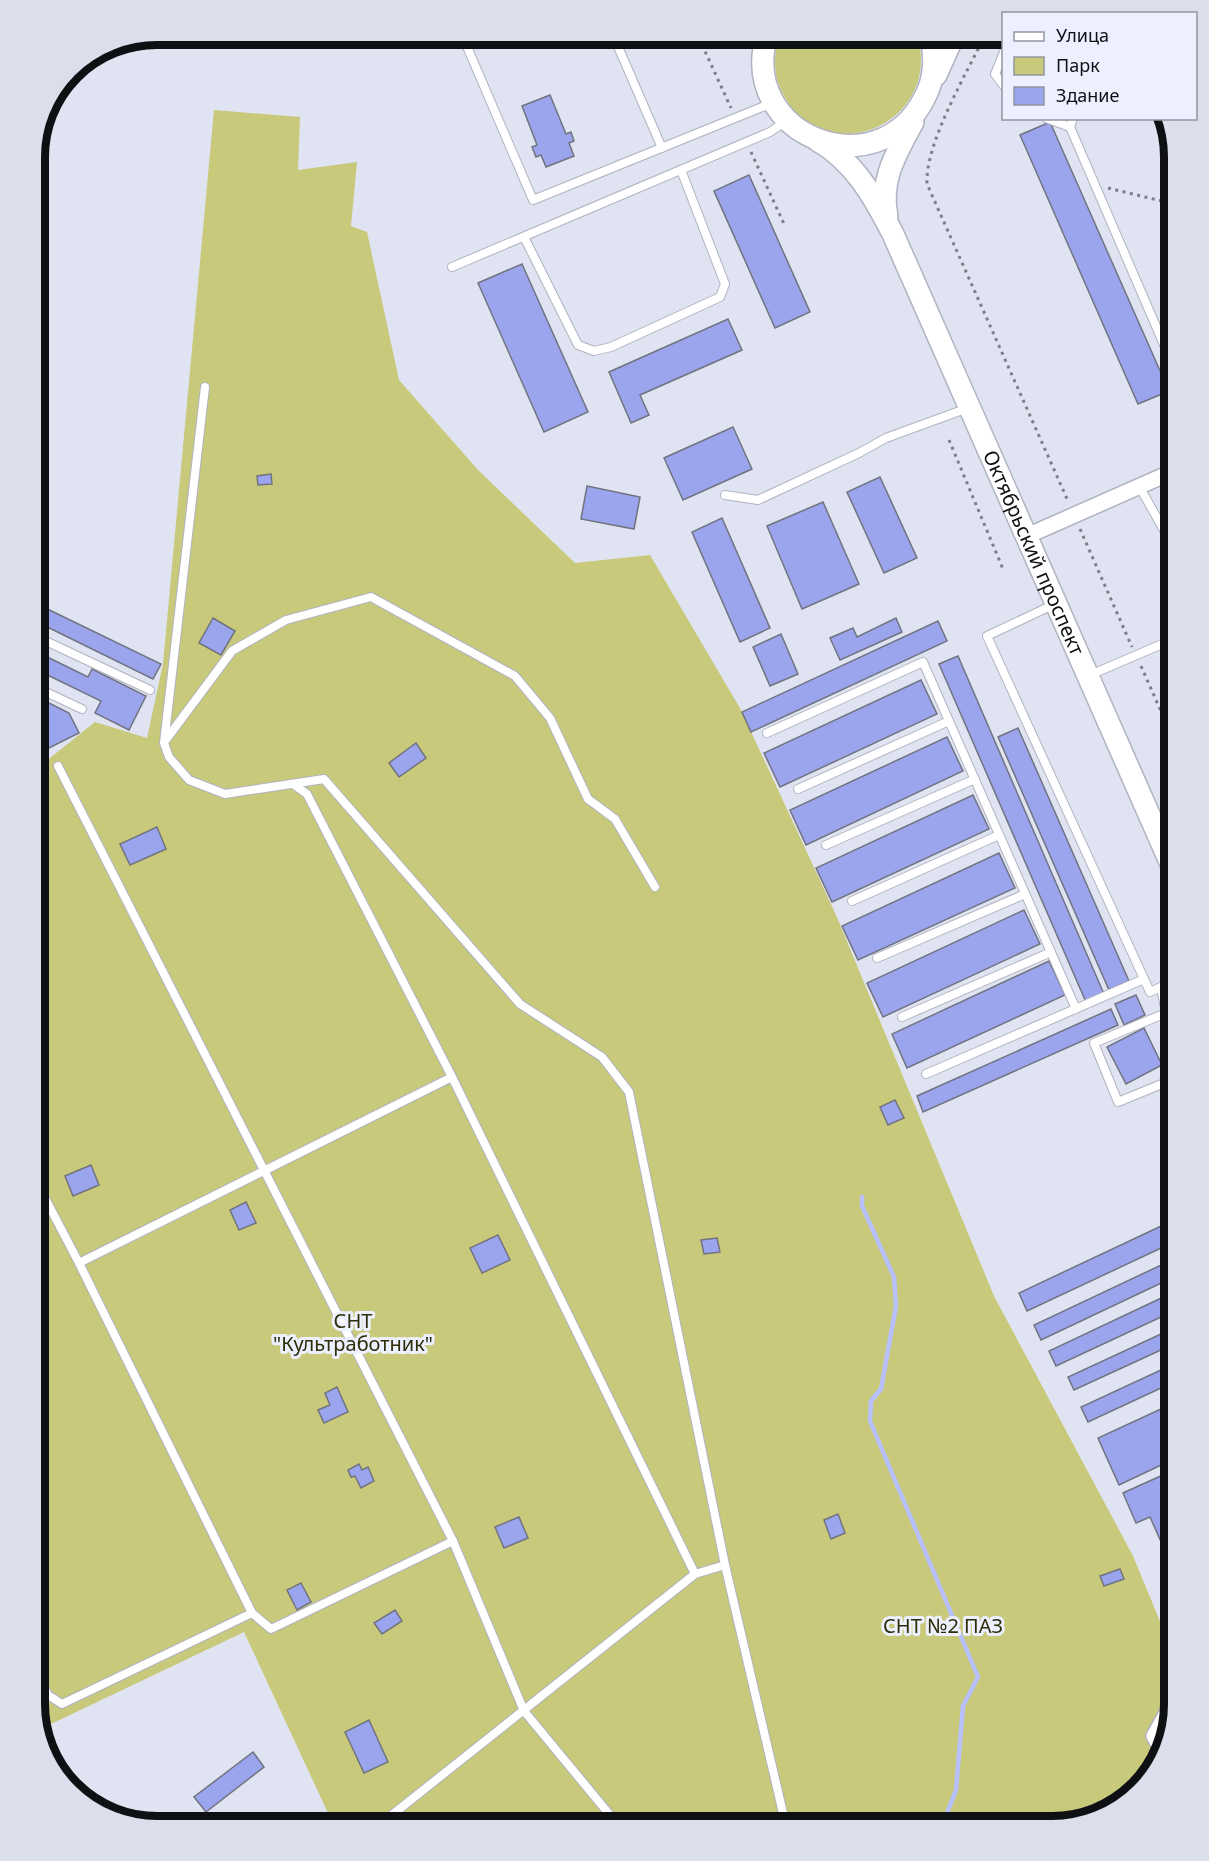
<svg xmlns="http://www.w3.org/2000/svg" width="1209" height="1861" font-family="'Noto Sans',sans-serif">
<rect width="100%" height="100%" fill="#e0e3f1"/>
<g fill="#c8c97a">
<path d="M779,35h138c27,86 -89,139 -133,61 -11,-19 -11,-40 -5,-61z"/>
<polygon points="214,110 300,117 298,170 357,162 351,226 367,232 399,380 478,470 575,563 650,555 741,710 836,915 994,1296 1133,1556 1174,1655 1174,1704 1158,1766 1113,1810 1052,1826 334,1826 244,1632 51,1724 35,1691 35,770 95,722 147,738 163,664"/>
</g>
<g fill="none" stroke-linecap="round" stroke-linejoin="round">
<polyline stroke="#b8c1fd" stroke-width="4.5" points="862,1197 862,1206 894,1277 896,1306 881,1389 871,1401 870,1421 978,1677 963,1706 956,1790 942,1826"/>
</g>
<g fill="#9ba5ee" stroke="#71737f" stroke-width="1.5">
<polygon points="550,95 566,134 571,132 574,141 569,143 574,156 546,167 541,155 536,157 532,147 537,145 522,106"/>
<polygon points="1050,122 1169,391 1138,404 1020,135"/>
<polygon points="749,175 810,312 775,328 714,191"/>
<polygon points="522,264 588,412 544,432 478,283"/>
<polygon points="728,319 742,350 640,395 649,415 631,423 609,372"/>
<polygon points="733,427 752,469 683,500 664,458"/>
<polygon points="271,474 272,484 258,485 257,476"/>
<polygon points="880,477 917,558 884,573 847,492"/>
<polygon points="587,486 640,497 634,529 581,519"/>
<polygon points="823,502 859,584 802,609 767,526"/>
<polygon points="722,518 770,628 740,642 692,532"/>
<polygon points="35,603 161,664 153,679 35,621"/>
<polygon points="213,618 235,631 221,655 199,643"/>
<polygon points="896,618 902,632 840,660 830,638 853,628 857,637"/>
<polygon points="938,621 947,641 751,732 742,712"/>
<polygon points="781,634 798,674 770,686 753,647"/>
<polygon points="35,651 88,677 92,669 146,696 129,730 95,713 101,701 35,669"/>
<polygon points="958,656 1104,994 1086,1002 939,664"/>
<polygon points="921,680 937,714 780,787 764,753"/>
<polygon points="35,696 69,713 79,733 47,749 35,723"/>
<polygon points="1018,728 1129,981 1109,990 998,737"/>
<polygon points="947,737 963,771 806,845 790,810"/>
<polygon points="416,743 426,758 399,777 389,763"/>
<polygon points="973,795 989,829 832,902 816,868"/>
<polygon points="157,827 166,849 130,865 120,844"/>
<polygon points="999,853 1015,888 858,960 842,926"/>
<polygon points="1024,910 1040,944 883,1017 867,983"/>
<polygon points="1049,961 1065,995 907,1068 892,1034"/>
<polygon points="1136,995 1145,1015 1124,1025 1115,1004"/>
<polygon points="1111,1009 1118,1025 923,1112 917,1096"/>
<polygon points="1144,1028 1162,1065 1126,1084 1107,1047"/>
<polygon points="895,1100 904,1118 888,1125 880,1107"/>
<polygon points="91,1165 99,1185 73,1196 65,1176"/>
<polygon points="246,1202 256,1223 239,1230 230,1210"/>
<polygon points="1174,1220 1174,1242 1027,1311 1019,1293"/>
<polygon points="498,1235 510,1260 482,1273 470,1248"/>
<polygon points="717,1238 720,1252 704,1254 701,1240"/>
<polygon points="1174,1259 1174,1277 1041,1340 1034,1325"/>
<polygon points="1174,1292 1174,1311 1056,1366 1049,1351"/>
<polygon points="1174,1328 1174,1344 1074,1390 1068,1377"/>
<polygon points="1174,1364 1174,1382 1088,1422 1081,1407"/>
<polygon points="337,1387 348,1412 324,1423 318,1410 330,1405 325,1393"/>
<polygon points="1174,1403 1174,1459 1119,1485 1098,1438"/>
<polygon points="359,1464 362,1470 368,1467 374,1481 361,1488 355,1476 351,1477 348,1470"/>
<polygon points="1174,1470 1174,1571 1150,1517 1136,1523 1123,1493"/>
<polygon points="838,1514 845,1533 831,1539 824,1520"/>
<polygon points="519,1517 528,1538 504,1548 495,1527"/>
<polygon points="1120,1569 1124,1579 1104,1586 1100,1576"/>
<polygon points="301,1583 311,1602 297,1610 287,1590"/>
<polygon points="395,1610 402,1621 382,1634 374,1623"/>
<polygon points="369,1720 388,1762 364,1773 345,1732"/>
<polygon points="253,1752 264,1767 206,1812 194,1797"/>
</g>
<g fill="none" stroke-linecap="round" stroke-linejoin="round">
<g stroke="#b0b3c1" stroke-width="10">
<g id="service">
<polyline points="462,35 533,200 772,103"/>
<polyline points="613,35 662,148"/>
<polyline points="1004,52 995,74 1004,86"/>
<polyline points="1046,118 1070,127"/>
<polyline points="1073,118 1070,127 1174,368"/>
<polyline points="524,237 578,345 594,351 611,347 720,297 725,284 681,170"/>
<polyline points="452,267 770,132 786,121"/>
<polyline points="205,387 164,743 169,757 189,780 225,794 324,779 520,1004 602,1057 629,1092 725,1565 695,1574 378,1826"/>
<polyline points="1139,486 1174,548"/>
<polyline points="725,495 758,500 859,453 886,438 968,408"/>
<polyline points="1055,604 987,636 1150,992 1174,981"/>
<polyline points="35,636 150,690"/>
<polyline points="1090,675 1174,639"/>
<polyline points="35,687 82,709"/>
<polyline points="767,733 923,662 1076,1009"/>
<polyline points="165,741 232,651 286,620 371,597 515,676 550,718 588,799 615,819 655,887"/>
<polyline points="35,755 35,756"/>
<polyline points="58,766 453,1541 524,1711 619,1826"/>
<polyline points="293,784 307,794 452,1077 695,1574"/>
<polyline points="798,789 949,721"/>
<polyline points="826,845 975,779"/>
<polyline points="852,901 999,835"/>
<polyline points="877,958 1025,894"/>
<polyline points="1161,987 1166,1013 1174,1037"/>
<polyline points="1166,1013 1094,1043 1118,1102 1174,1079"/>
<polyline points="902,1017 1051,952"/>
<polyline points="926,1074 1144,979"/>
<polyline points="35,1179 79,1263 252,1613 271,1629 453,1541"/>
<polyline points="79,1263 452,1077"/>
<polyline points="725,1565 786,1826"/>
<polyline points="35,1670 48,1695 62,1704 252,1613"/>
</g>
</g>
<g stroke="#b0b3c1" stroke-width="18">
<g id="minor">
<polyline points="1027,536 1174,471"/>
<polyline points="1162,1750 1154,1736 1174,1701"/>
</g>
</g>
<g stroke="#b0b3c1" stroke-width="24">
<g id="secondary">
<path d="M767,35c-30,101 111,156 158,62 10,-19 11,-42 5,-62"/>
<polyline points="936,75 954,35"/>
<path id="s1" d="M817,140c37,21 57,57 76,94l281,637"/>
<path d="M887,216c-8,-36 10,-64 26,-94"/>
</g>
</g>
<g stroke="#7c7e88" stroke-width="3" stroke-dasharray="3 4.5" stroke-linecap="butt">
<polyline points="706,35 699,38 731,108"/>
<path d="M985,35c-18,38 -60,108 -58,149l141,317"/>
<polyline points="751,152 784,224"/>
<polyline points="1108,188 1174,204"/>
<polyline points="949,440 1003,569"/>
<polyline points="1080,529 1132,647"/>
<polyline points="1141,666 1174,741"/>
</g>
<use href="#service" stroke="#fff" stroke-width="8"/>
<use href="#minor" stroke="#fff" stroke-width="15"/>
<use href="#secondary" stroke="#fff" stroke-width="21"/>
</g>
<g text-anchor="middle" stroke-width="6" stroke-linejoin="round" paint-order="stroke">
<g font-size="20" fill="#0f1014" stroke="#edf0fe">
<text dy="7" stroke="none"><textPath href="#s1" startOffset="471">Октябрьский проспект</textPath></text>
</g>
<g font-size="20" fill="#2d2d08" stroke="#edf0fe">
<text x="353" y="1328">СНТ<tspan x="353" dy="23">"Культработник"</tspan></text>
<text x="943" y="1633">СНТ №2 ПАЗ</text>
</g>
</g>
<path d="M0 0H1209V1861H0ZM157 45H1052A112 112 0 0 1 1164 157V1704A112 112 0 0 1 1052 1816H157A112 112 0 0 1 45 1704V157A112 112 0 0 1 157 45Z" fill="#dbdeeb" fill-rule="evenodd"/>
<path fill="none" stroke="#0f1014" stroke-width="8" d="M157 45H1052A112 112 0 0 1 1164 157V1704A112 112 0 0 1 1052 1816H157A112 112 0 0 1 45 1704V157A112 112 0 0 1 157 45Z"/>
<rect x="1002" y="12" width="195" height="108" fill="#edf0fe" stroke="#9496a0" stroke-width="1.5"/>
<rect x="1014" y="32" width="30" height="9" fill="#ffffff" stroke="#9496a0" stroke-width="1.5"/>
<text x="1056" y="42" font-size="18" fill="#0f1014">Улица</text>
<rect x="1014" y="57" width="30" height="18" fill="#c8c97a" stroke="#9496a0" stroke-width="1.5"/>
<text x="1056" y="72" font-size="18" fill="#0f1014">Парк</text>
<rect x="1014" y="87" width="30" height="18" fill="#9ba5ee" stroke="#9496a0" stroke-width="1.5"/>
<text x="1056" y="102" font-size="18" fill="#0f1014">Здание</text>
</svg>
